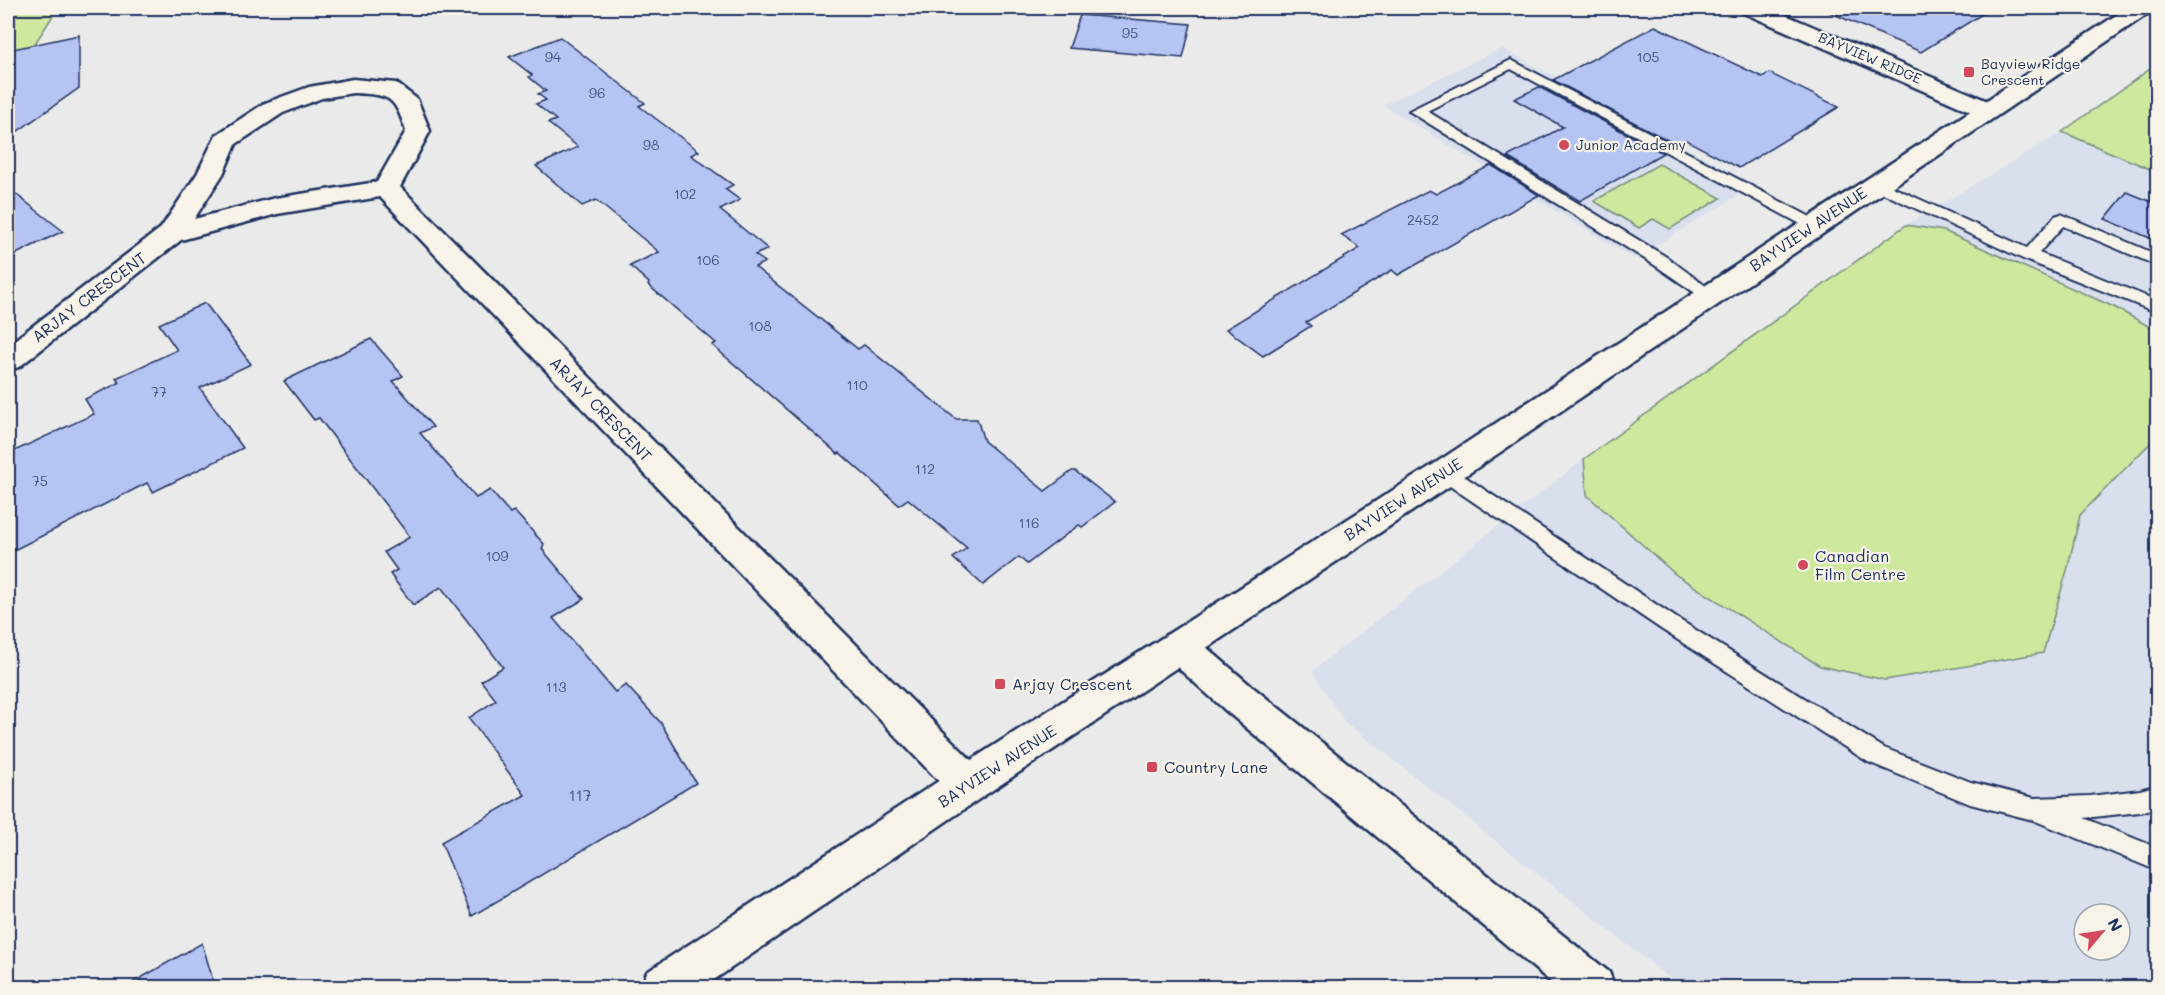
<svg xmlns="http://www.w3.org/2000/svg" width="2165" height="995" font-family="Mali,sans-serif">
<rect width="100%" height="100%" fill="#eaeaea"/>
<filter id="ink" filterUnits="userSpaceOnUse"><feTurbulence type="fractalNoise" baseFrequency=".0167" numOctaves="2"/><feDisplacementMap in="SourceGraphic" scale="12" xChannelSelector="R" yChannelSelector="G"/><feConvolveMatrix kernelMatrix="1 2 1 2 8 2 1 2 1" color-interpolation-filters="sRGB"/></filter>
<g filter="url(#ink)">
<g fill="#dadfed" fill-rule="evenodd">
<polygon points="1502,48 1755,185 1634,259 1383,105"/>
<path d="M2062,132l95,40v815h-476l-337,-266 -32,-50 272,-212 322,-234zM2084,914h36v36h-36z"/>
</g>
<g fill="#cee89e" stroke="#748c7e" stroke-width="1.5">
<polygon points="8,8 58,8 8,85"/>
<polygon points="2157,64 2157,172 2062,132"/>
<polygon points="1659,164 1721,198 1670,229 1653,219 1639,228 1594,201"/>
<polygon points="1906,225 1944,231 2114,307 2157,331 2158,435 2080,515 2068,567 2043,653 1885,680 1820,666 1676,575 1587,495 1584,459"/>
</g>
<g fill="#b6c4f4" stroke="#1b2f5e" stroke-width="1.5">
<polygon points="1820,8 1992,8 1921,52"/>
<polygon points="1080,15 1191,24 1183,58 1069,48"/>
<polygon points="1655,26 1762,77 1769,73 1839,107 1739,168 1686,140 1677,145 1553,80"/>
<polygon points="79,35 79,88 8,138 8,90 13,49"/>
<polygon points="560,37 645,103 639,106 699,151 691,155 733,185 725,189 740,200 720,210 768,249 755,255 765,262 755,267 858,349 864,345 956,419 977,419 984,441 1045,491 1072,471 1075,471 1115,502 1082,527 1079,525 1027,564 1019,557 983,585 953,558 967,548 908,499 899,505 840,453 838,454 712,345 716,343 648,285 649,283 630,266 659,252 596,200 582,206 536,166 578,147 548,123 556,120 536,104 546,100 538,94 546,91 529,77 532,75 509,57"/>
<polygon points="1539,87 1663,153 1580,201 1507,157 1563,127 1514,99"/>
<polygon points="1491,165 1539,195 1398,275 1392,270 1306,322 1311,326 1263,356 1226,329 1360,248 1341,235 1429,190 1436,194"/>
<polygon points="8,188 63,231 8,258"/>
<polygon points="2127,192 2157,204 2157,241 2105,219"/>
<polygon points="205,303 251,364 200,388 243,448 153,492 147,483 8,553 8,454 94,414 85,399 119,383 116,378 177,350 159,324"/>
<polygon points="371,339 403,376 393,381 433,427 420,433 476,498 490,490 510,513 514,511 544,544 542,549 584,599 553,618 615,692 626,685 661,723 696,783 472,916 441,842 525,795 469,718 496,700 481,681 503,667 441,587 413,605 390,574 397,570 384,552 410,537 319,418 314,420 284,381"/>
<polygon points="202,943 215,987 125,987"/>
</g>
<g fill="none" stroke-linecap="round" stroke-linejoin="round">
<g stroke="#1b2f5e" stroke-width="4">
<g id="service">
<polygon points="1511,60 1820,222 1822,225 1820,228 1808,228 1511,69 1427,111 1668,258 1718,295 1716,299 1704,299 1656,266 1409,111"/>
<polygon points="1875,179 2027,248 2055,216 2061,214 2158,255 2158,266 2063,226 2039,253 2158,301 2158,313 2023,259 1870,187 1867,184 1870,181"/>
<polygon points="1445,466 1452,468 1675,617 1884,748 1971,782 2034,798 2090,796 2140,790 2158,785 2158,807 2140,812 2084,818 2158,848 2158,871 2033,820 1970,804 1868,762 1661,629 1438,478 1435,473 1438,468"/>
</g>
</g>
<g stroke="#1b2f5e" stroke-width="5">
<g id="minor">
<polygon points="1741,8 1769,8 1997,105 2000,110 1997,115 1988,117 1979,115 1744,13"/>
<path d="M353,79l43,4 21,16 13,32 -30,56 582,584 6,13 -6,13 -14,5 -14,-5 -574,-600 -103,17 -96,26 -162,127 -11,3v-25l153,-117 36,-54 19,-39 49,-32 44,-16zM353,93c37,2 41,2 53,38l-29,51 -102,16 -81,21 29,-45 13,-30 47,-31 39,-15z"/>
<polygon points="1179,631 1192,635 1250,685 1609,972 1615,988 1558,988 1224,709 1166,657 1161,646 1166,635"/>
</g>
</g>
<g stroke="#1b2f5e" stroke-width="5">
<polygon id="secondary" points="2127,8 2152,8 2149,13 1456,482 982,797 702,988 641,988 647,972 954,771 1434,464"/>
</g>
<use href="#service" fill="#f7f3e8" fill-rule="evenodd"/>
<use href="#minor" fill="#f7f3e8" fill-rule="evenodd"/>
<use href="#secondary" fill="#f7f3e8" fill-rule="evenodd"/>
</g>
</g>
<g fill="#d1495b" stroke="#f7f3e8" stroke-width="2">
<rect x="1963" y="66" width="12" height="12" rx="3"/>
<circle cx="1564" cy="145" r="6"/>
<circle cx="1803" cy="565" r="6"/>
<rect x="994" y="678" width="12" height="12" rx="3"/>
<rect x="1146" y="761" width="12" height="12" rx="3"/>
</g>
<g text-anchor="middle" stroke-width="4.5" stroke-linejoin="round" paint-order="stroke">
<g font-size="14" fill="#425484">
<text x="1130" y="38">95</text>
<text x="553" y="62">94</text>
<text x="1648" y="62">105</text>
<text x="597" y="98">96</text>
<text x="651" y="150">98</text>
<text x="685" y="199">102</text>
<text x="1423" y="225">2452</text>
<text x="708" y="265">106</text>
<text x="760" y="331">108</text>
<text x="857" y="390">110</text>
<text x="159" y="397">77</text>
<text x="925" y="474">112</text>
<text x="40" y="486">75</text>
<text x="1029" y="528">116</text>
<text x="497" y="561">109</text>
<text x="556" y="692">113</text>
</g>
<g font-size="14" fill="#1b2f5e" stroke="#f7f3e8">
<text transform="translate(1870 58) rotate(23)" y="5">BAYVIEW RIDGE</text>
</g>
<g font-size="14" fill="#1b2f5e" stroke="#f7f3e8" text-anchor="start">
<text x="1981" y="69">Bayview Ridge<tspan x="1981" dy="16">Crescent</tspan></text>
<text x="1576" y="150">Junior Academy</text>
</g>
<g font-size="16" fill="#1b2f5e" stroke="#f7f3e8">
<text transform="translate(1808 229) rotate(-34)" y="6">BAYVIEW AVENUE</text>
<text transform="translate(89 297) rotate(-37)" y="6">ARJAY CRESCENT</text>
<text transform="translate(601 409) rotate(46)" y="6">ARJAY CRESCENT</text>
<text transform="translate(1403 499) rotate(-33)" y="6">BAYVIEW AVENUE</text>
<text transform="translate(997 766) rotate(-33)" y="6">BAYVIEW AVENUE</text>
</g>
<g font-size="16" fill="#1b2f5e" stroke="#f7f3e8" text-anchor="start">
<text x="1815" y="562">Canadian<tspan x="1815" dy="18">Film Centre</tspan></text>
<text x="1012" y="690">Arjay Crescent</text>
<text x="1164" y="773">Country Lane</text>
</g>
<g font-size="16" fill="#425484">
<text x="580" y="801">117</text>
</g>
</g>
<rect width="2165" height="995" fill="none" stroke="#f7f3e8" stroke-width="30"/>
<rect x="15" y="15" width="2135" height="965" fill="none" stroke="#1b2f5e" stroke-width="2" filter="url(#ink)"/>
<g transform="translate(2102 932) rotate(61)"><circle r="28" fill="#f7f3e8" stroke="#9fa5b1" stroke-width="1.5"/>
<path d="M0-4.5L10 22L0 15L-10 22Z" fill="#d1495b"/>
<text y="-9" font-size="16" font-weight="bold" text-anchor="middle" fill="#1b2f5e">N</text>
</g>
</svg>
